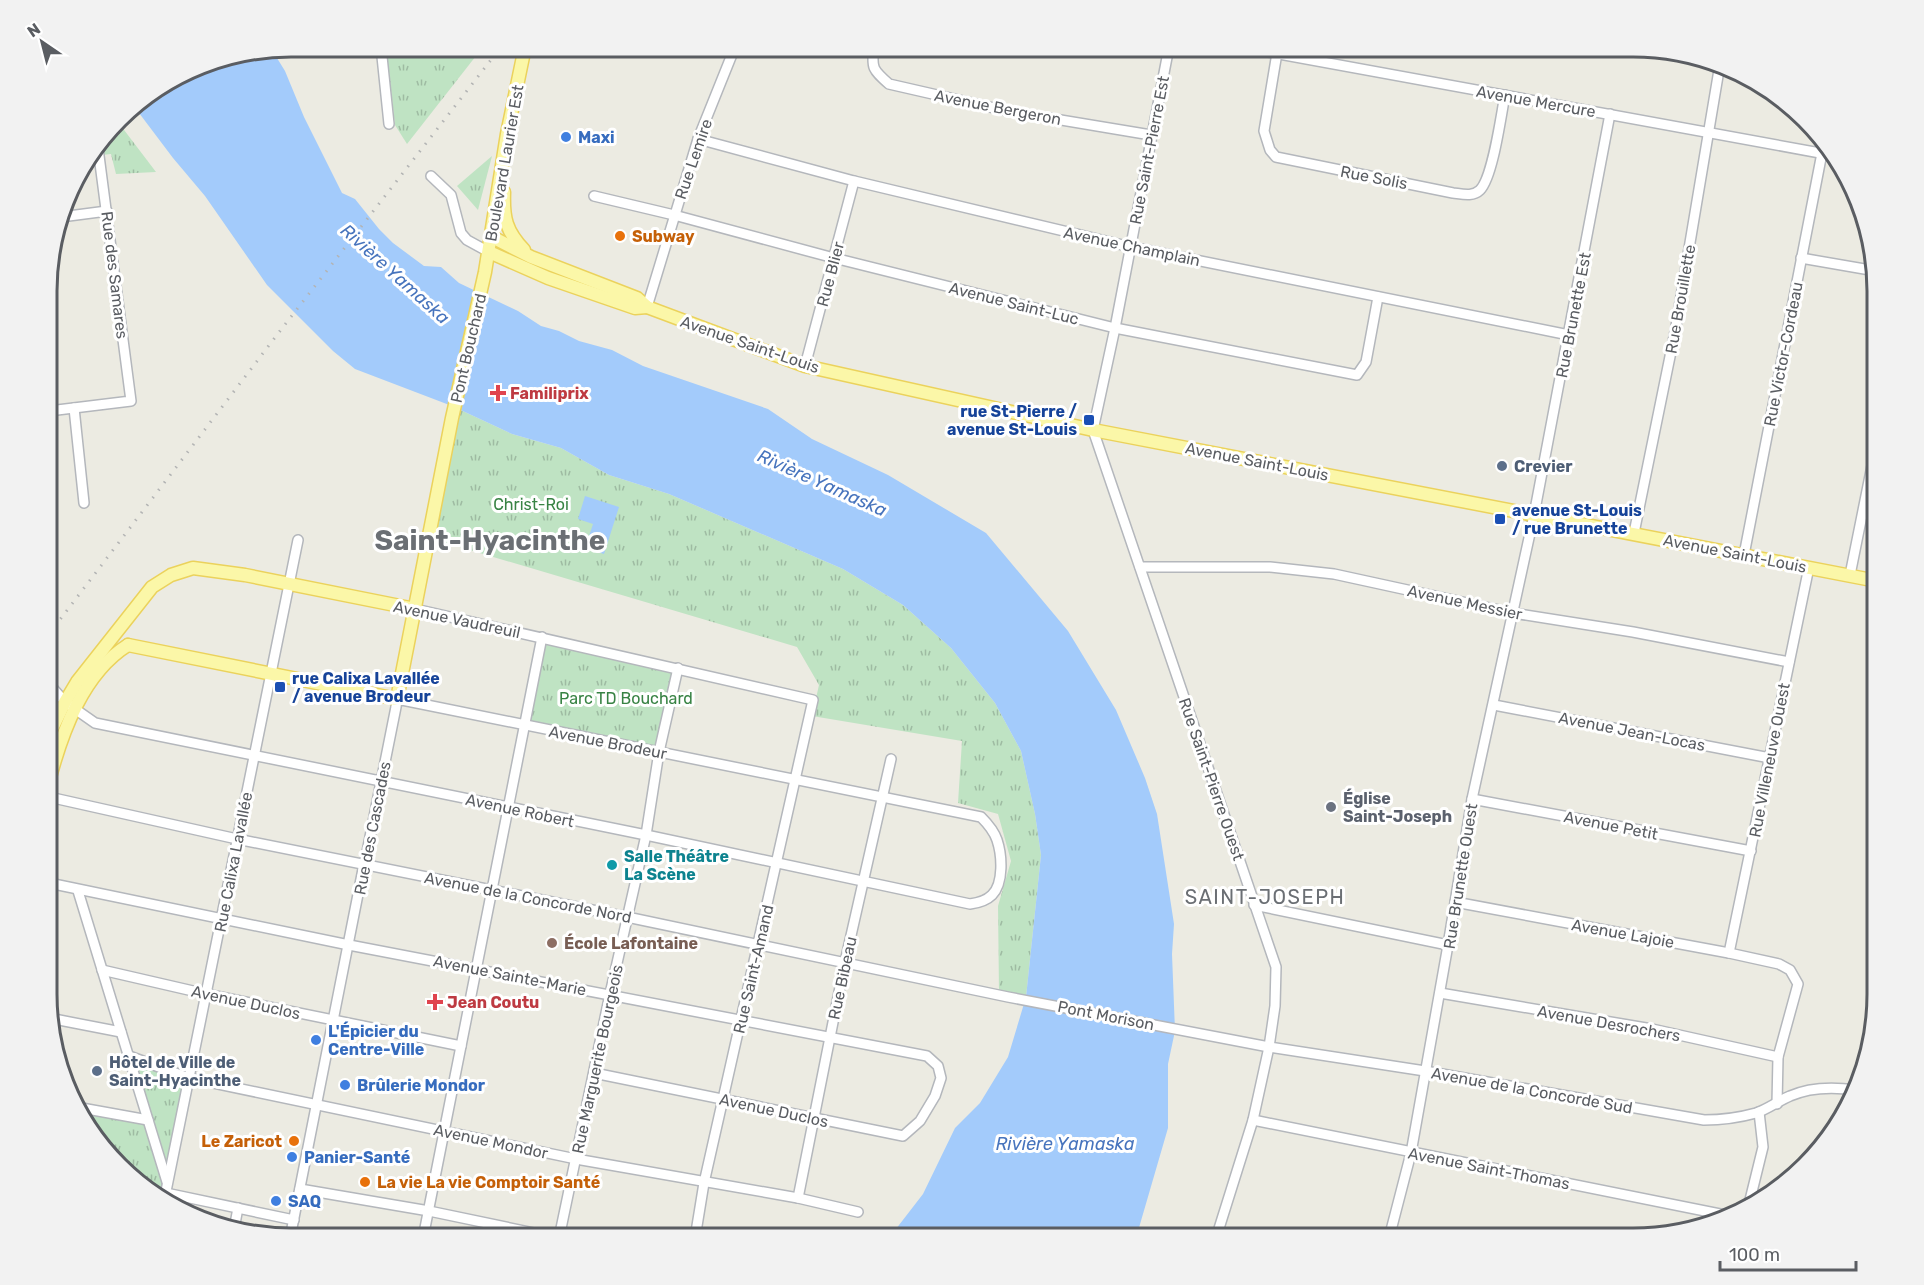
<svg xmlns="http://www.w3.org/2000/svg" width="1924" height="1285" font-family="Rubik,sans-serif">
<defs>
<pattern id="park-tufts" width="24" height="20" patternUnits="userSpaceOnUse" patternTransform="scale(1.5)"><rect width="24" height="20" fill="#bfe3c3"/><path d="M3 7l-1-3M5 7V3M7 7l1-3M15 17l-1-3M17 17v-4M19 17l1-3" fill="none" stroke="#9ebba2"/></pattern>
</defs>
<rect width="100%" height="100%" fill="#ecebe2"/>
<g fill="url(#park-tufts)">
<polygon points="386,47 483,47 407,144 395,125"/>
<polygon points="118,122 156,172 116,174 111,154 93,156"/>
<polygon points="492,156 478,210 457,186"/>
<polygon points="452,406 512,434 561,448 609,475 669,494 843,569 903,605 951,648 995,703 1021,751 1035,814 1041,855 1026,997 999,992 998,906 1011,861 998,814 958,803 962,741 812,716 819,685 797,647 426,537"/>
<polygon points="540,637 680,664 661,750 522,722"/>
<polygon points="135,1063 184,1081 167,1167"/>
<polygon points="76,1107 148,1120 168,1184 164,1201 155,1197 79,1116"/>
</g>
<g fill="#a3cbfb">
<polygon points="272,50 285,71 304,117 342,193 355,199 379,229 393,243 424,266 441,267 459,283 518,311 541,326 559,331 579,341 612,350 643,366 768,409 812,439 888,475 986,533 1068,631 1116,710 1145,778 1157,814 1174,924 1172,954 1175,1031 1168,1064 1168,1128 1136,1238 889,1238 923,1194 955,1128 980,1103 1008,1057 1026,997 1041,855 1035,814 1021,751 995,703 951,648 903,605 843,569 669,494 609,475 561,448 512,434 452,406 355,369 333,351 267,285 205,196 173,158 133,105 198,65"/>
<polygon points="585,496 619,507 604,554 585,548 593,524 578,519"/>
</g>
<g fill="none" stroke-linecap="round" stroke-linejoin="round">
<g stroke="#b4b7bc" stroke-width="12">
<g id="minor">
<polyline points="381,47 389,124"/>
<path d="M874,47c-3,21 -1,23 15,37l118,27 144,24"/>
<polyline points="1169,47 1115,328 1093,430 1276,967 1275,1006 1269,1047 1253,1120 1216,1238"/>
<polyline points="1241,47 1831,155"/>
<path d="M1277,53l-13,78 6,19 6,7 177,36c9,1 20,4 27,-3 13,-13 21,-75 25,-95"/>
<polyline points="698,139 854,181 1131,247 1569,335"/>
<polyline points="431,176 451,195 461,233 467,240 489,252"/>
<polyline points="594,196 674,215 834,258 1115,328 1357,375 1366,362 1378,297"/>
<polyline points="61,217 107,211"/>
<polyline points="1801,258 1876,271"/>
<polyline points="647,307 698,139 735,47"/>
<polyline points="805,366 854,181"/>
<polyline points="74,408 84,503"/>
<polyline points="49,411 131,401 98,148"/>
<polyline points="1634,533 1675,332 1720,64"/>
<polyline points="1744,555 1822,153"/>
<polyline points="1140,567 1270,567 1334,574 1513,613 1633,632 1789,662"/>
<polyline points="1850,575 1877,441"/>
<polyline points="415,609 813,700 704,1183 695,1238"/>
<path d="M49,684l16,18 30,21 551,112 324,69c8,-1 16,-3 22,-9 12,-12 10,-40 5,-55 -3,-9 -9,-16 -16,-23l-584,-118 -1,8 -30,150 -2,7 -74,374"/>
<polyline points="1494,705 1770,758"/>
<path d="M49,797l188,42 390,78 381,80 261,50 156,24 279,49c19,0 34,-2 52,-7 12,-4 22,-12 34,-17 20,-9 45,-9 66,-6"/>
<polyline points="1472,799 1751,851"/>
<polyline points="49,883 349,945 927,1056 938,1066 941,1078 935,1096 920,1121 903,1136 594,1073"/>
<polyline points="78,891 167,1182"/>
<polyline points="1455,902 1729,953 1779,964 1790,970 1798,984 1778,1057 1777,1104"/>
<polyline points="1254,905 1448,945"/>
<polyline points="1729,953 1809,567"/>
<polyline points="102,970 206,994 461,1046"/>
<polyline points="1440,993 1652,1029 1778,1057"/>
<polyline points="49,1018 121,1032"/>
<polyline points="129,1056 189,1078 576,1159 798,1198 858,1212"/>
<polyline points="76,1107 148,1120"/>
<polyline points="1253,1120 1725,1215"/>
<polyline points="300,1189 429,1211 558,1238"/>
<polyline points="166,1193 294,1220"/>
<polyline points="798,1198 845,962 891,759"/>
<polyline points="164,1201 298,540"/>
<polyline points="1748,1208 1763,1147 1759,1112"/>
<polyline points="234,1229 238,1208"/>
<polyline points="423,1238 542,637"/>
<polyline points="559,1238 610,994 646,835 659,752 678,668"/>
<polyline points="1389,1238 1411,1153 1448,945 1472,799 1534,515 1610,114"/>
</g>
</g>
<g stroke="#ebd25c" stroke-width="15">
<g id="major">
<path d="M504,192c-1,26 2,39 20,58"/>
<polyline points="492,237 531,257 637,298 647,307 805,366 1093,430 1877,581"/>
<polyline points="489,252 548,278 635,308 647,307"/>
<polyline points="128,645 397,699 452,418 485,272 507,134 525,47"/>
<polyline points="49,735 65,702 77,682 152,587 171,575 193,568 245,575 415,609"/>
<path d="M49,781c13,-49 34,-108 79,-136"/>
</g>
</g>
<use href="#minor" stroke="#fff" stroke-width="9"/>
<use href="#major" stroke="#fbf7a8" stroke-width="12"/>
<polyline stroke="#b3b4b4" stroke-width="3" stroke-dasharray="1.5 8" stroke-linecap="butt" points="49,634 283,327 501,47"/>
</g>
<g fill="#3f7fe0" stroke="#fff" stroke-width="2">
<circle cx="566" cy="137" r="6"/>
<circle cx="316" cy="1040" r="6"/>
<circle cx="345" cy="1085" r="6"/>
<circle cx="292" cy="1157" r="6"/>
<circle cx="276" cy="1201" r="6"/>
</g>
<g fill="#e8710a" stroke="#fff" stroke-width="2">
<circle cx="620" cy="236" r="6"/>
<circle cx="294" cy="1141" r="6"/>
<circle cx="365" cy="1182" r="6"/>
</g>
<g fill="#e0444e" stroke="#fff" stroke-width="2">
<path d="M495 384h6v6h6v6h-6v6h-6v-6h-6v-6h6z"/>
<path d="M432 993h6v6h6v6h-6v6h-6v-6h-6v-6h6z"/>
</g>
<g fill="#1a4fb4" stroke="#fff" stroke-width="2">
<rect x="1083" y="414" width="12" height="12" rx="3"/>
<rect x="1494" y="513" width="12" height="12" rx="3"/>
<rect x="274" y="681" width="12" height="12" rx="3"/>
</g>
<g fill="#5c6f8a" stroke="#fff" stroke-width="2">
<circle cx="1502" cy="466" r="6"/>
<circle cx="97" cy="1071" r="6"/>
</g>
<circle fill="#6b7280" stroke="#fff" stroke-width="2" cx="1331" cy="807" r="6"/>
<circle fill="#0f9aa8" stroke="#fff" stroke-width="2" cx="612" cy="865" r="6"/>
<circle fill="#8d6e63" stroke="#fff" stroke-width="2" cx="552" cy="943" r="6"/>
<g text-anchor="middle" stroke-width="6" stroke-linejoin="round" paint-order="stroke">
<g font-size="16" fill="#5a5d62" stroke="#fff">
<text transform="translate(1536 101) rotate(10)" y="6">Avenue Mercure</text>
<text transform="translate(998 107) rotate(11)" y="6">Avenue Bergeron</text>
<text transform="translate(1149 150) rotate(-79)" y="6">Rue Saint-Pierre Est</text>
<text transform="translate(693 159) rotate(-71)" y="6">Rue Lemire</text>
<text transform="translate(504 163) rotate(-80)" y="6">Boulevard Laurier Est</text>
<text transform="translate(1374 177) rotate(11)" y="6">Rue Solis</text>
<text transform="translate(1132 246) rotate(12)" y="6">Avenue Champlain</text>
<text transform="translate(830 274) rotate(-75)" y="6">Rue Blier</text>
<text transform="translate(115 275) rotate(83)" y="6">Rue des Samares</text>
<text transform="translate(1680 299) rotate(-80)" y="6">Rue Brouillette</text>
<text transform="translate(1014 303) rotate(14)" y="6">Avenue Saint-Luc</text>
<text transform="translate(1573 315) rotate(-79)" y="6">Rue Brunette Est</text>
<text transform="translate(750 344) rotate(19)" y="6">Avenue Saint-Louis</text>
<text transform="translate(468 348) rotate(-77)" y="6">Pont Bouchard</text>
<text transform="translate(1783 354) rotate(-79)" y="6">Rue Victor-Cordeau</text>
<text transform="translate(1257 461) rotate(11)" y="6">Avenue Saint-Louis</text>
<text transform="translate(1735 553) rotate(11)" y="6">Avenue Saint-Louis</text>
<text transform="translate(1465 602) rotate(12)" y="6">Avenue Messier</text>
<text transform="translate(457 619) rotate(12)" y="6">Avenue Vaudreuil</text>
<text transform="translate(1632 731) rotate(11)" y="6">Avenue Jean-Locas</text>
<text transform="translate(608 742) rotate(11)" y="6">Avenue Brodeur</text>
<text transform="translate(1769 760) rotate(-79)" y="6">Rue Villeneuve Ouest</text>
<text transform="translate(1212 779) rotate(71)" y="6">Rue Saint-Pierre Ouest</text>
<text transform="translate(520 810) rotate(12)" y="6">Avenue Robert</text>
<text transform="translate(1611 825) rotate(11)" y="6">Avenue Petit</text>
<text transform="translate(372 828) rotate(-79)" y="6">Rue des Cascades</text>
<text transform="translate(233 862) rotate(-79)" y="6">Rue Calixa Lavallée</text>
<text transform="translate(1460 876) rotate(-81)" y="6">Rue Brunette Ouest</text>
<text transform="translate(528 897) rotate(11)" y="6">Avenue de la Concorde Nord</text>
<text transform="translate(1623 933) rotate(10)" y="6">Avenue Lajoie</text>
<text transform="translate(753 969) rotate(-77)" y="6">Rue Saint-Amand</text>
<text transform="translate(510 975) rotate(11)" y="6">Avenue Sainte-Marie</text>
<text transform="translate(842 978) rotate(-78)" y="6">Rue Bibeau</text>
<text transform="translate(246 1002) rotate(12)" y="6">Avenue Duclos</text>
<text transform="translate(1106 1015) rotate(11)" y="6">Pont Morison</text>
<text transform="translate(1609 1023) rotate(10)" y="6">Avenue Desrochers</text>
<text transform="translate(597 1059) rotate(-78)" y="6">Rue Marguerite Bourgeois</text>
<text transform="translate(1532 1090) rotate(10)" y="6">Avenue de la Concorde Sud</text>
<text transform="translate(774 1110) rotate(12)" y="6">Avenue Duclos</text>
<text transform="translate(491 1141) rotate(12)" y="6">Avenue Mondor</text>
<text transform="translate(1489 1168) rotate(11)" y="6">Avenue Saint-Thomas</text>
</g>
<g font-size="16" font-weight="bold" fill="#366cbe" stroke="#fff" text-anchor="start">
<text x="578" y="143">Maxi</text>
<text x="328" y="1037">L'Épicier du<tspan x="328" dy="18">Centre-Ville</tspan></text>
<text x="357" y="1091">Brûlerie Mondor</text>
<text x="304" y="1163">Panier-Santé</text>
<text x="288" y="1207">SAQ</text>
</g>
<g font-size="16" font-weight="bold" fill="#c56008" stroke="#fff" text-anchor="start">
<text x="632" y="242">Subway</text>
<text x="282" y="1147" text-anchor="end">Le Zaricot</text>
<text x="377" y="1188">La vie La vie Comptoir Santé</text>
</g>
<g font-size="16" font-weight="bold" fill="#be3a42" stroke="#fff" text-anchor="start">
<text x="510" y="399">Familiprix</text>
<text x="447" y="1008">Jean Coutu</text>
</g>
<g font-size="16" font-weight="bold" fill="#164399" stroke="#fff" text-anchor="start">
<text x="1077" y="417" text-anchor="end">rue St-Pierre /<tspan x="1077" dy="18">avenue St-Louis</tspan></text>
<text x="1512" y="516">avenue St-Louis<tspan x="1512" dy="18">/ rue Brunette</tspan></text>
<text x="292" y="684">rue Calixa Lavallée<tspan x="292" dy="18">/ avenue Brodeur</tspan></text>
</g>
<g font-size="16" font-weight="bold" fill="#4e5e75" stroke="#fff" text-anchor="start">
<text x="1514" y="472">Crevier</text>
<text x="109" y="1068">Hôtel de Ville de<tspan x="109" dy="18">Saint-Hyacinthe</tspan></text>
</g>
<g font-size="16" fill="#388344" stroke="#fff">
<text x="531" y="510">Christ-Roi</text>
<text x="626" y="704">Parc TD Bouchard</text>
</g>
<g font-size="16" font-weight="bold" fill="#5b616d" stroke="#fff" text-anchor="start">
<text x="1343" y="804">Église<tspan x="1343" dy="18">Saint-Joseph</tspan></text>
</g>
<g font-size="16" font-weight="bold" fill="#0d838f" stroke="#fff" text-anchor="start">
<text x="624" y="862">Salle Théâtre<tspan x="624" dy="18">La Scène</tspan></text>
</g>
<g font-size="16" font-weight="bold" fill="#785e54" stroke="#fff" text-anchor="start">
<text x="564" y="949">École Lafontaine</text>
</g>
<g font-size="18" font-style="italic" fill="#4774bd" stroke="#fff">
<text transform="translate(395 274) rotate(42)" y="6">Rivière Yamaska</text>
<text transform="translate(822 483) rotate(24)" y="6">Rivière Yamaska</text>
<text x="1065" y="1150">Rivière Yamaska</text>
</g>
<g font-size="20" letter-spacing="1.5" fill="#6b6f74" stroke="#fff">
<text x="1265" y="904">SAINT-JOSEPH</text>
</g>
<g font-size="28" font-weight="bold" fill="#6b6f74" stroke="#fff">
<text x="490" y="550">Saint-Hyacinthe</text>
</g>
</g>
<path d="M0 0H1924V1285H0ZM291 57H1633A234 234 0 0 1 1867 291V994A234 234 0 0 1 1633 1228H291A234 234 0 0 1 57 994V291A234 234 0 0 1 291 57Z" fill="#f2f2f2" fill-rule="evenodd"/>
<path fill="none" stroke="#5a5d62" stroke-width="3" d="M291 57H1633A234 234 0 0 1 1867 291V994A234 234 0 0 1 1633 1228H291A234 234 0 0 1 57 994V291A234 234 0 0 1 291 57Z"/>
<g transform="translate(42 42) rotate(325)" stroke="#ffffff" stroke-width="4.5" paint-order="stroke">
<path d="M0-4.5L10 22L0 15L-10 22Z" fill="#5a5d62"/>
<text y="-9" font-size="16" font-weight="bold" text-anchor="middle" fill="#5a5d62">N</text>
</g>
<path d="M1720 1261v9h136v-9" fill="none" stroke="#5a5d62" stroke-width="3"/>
<text x="1729" y="1261" font-size="18" fill="#5a5d62" stroke="#ffffff" stroke-width="4.5" paint-order="stroke">100 m</text>
</svg>
